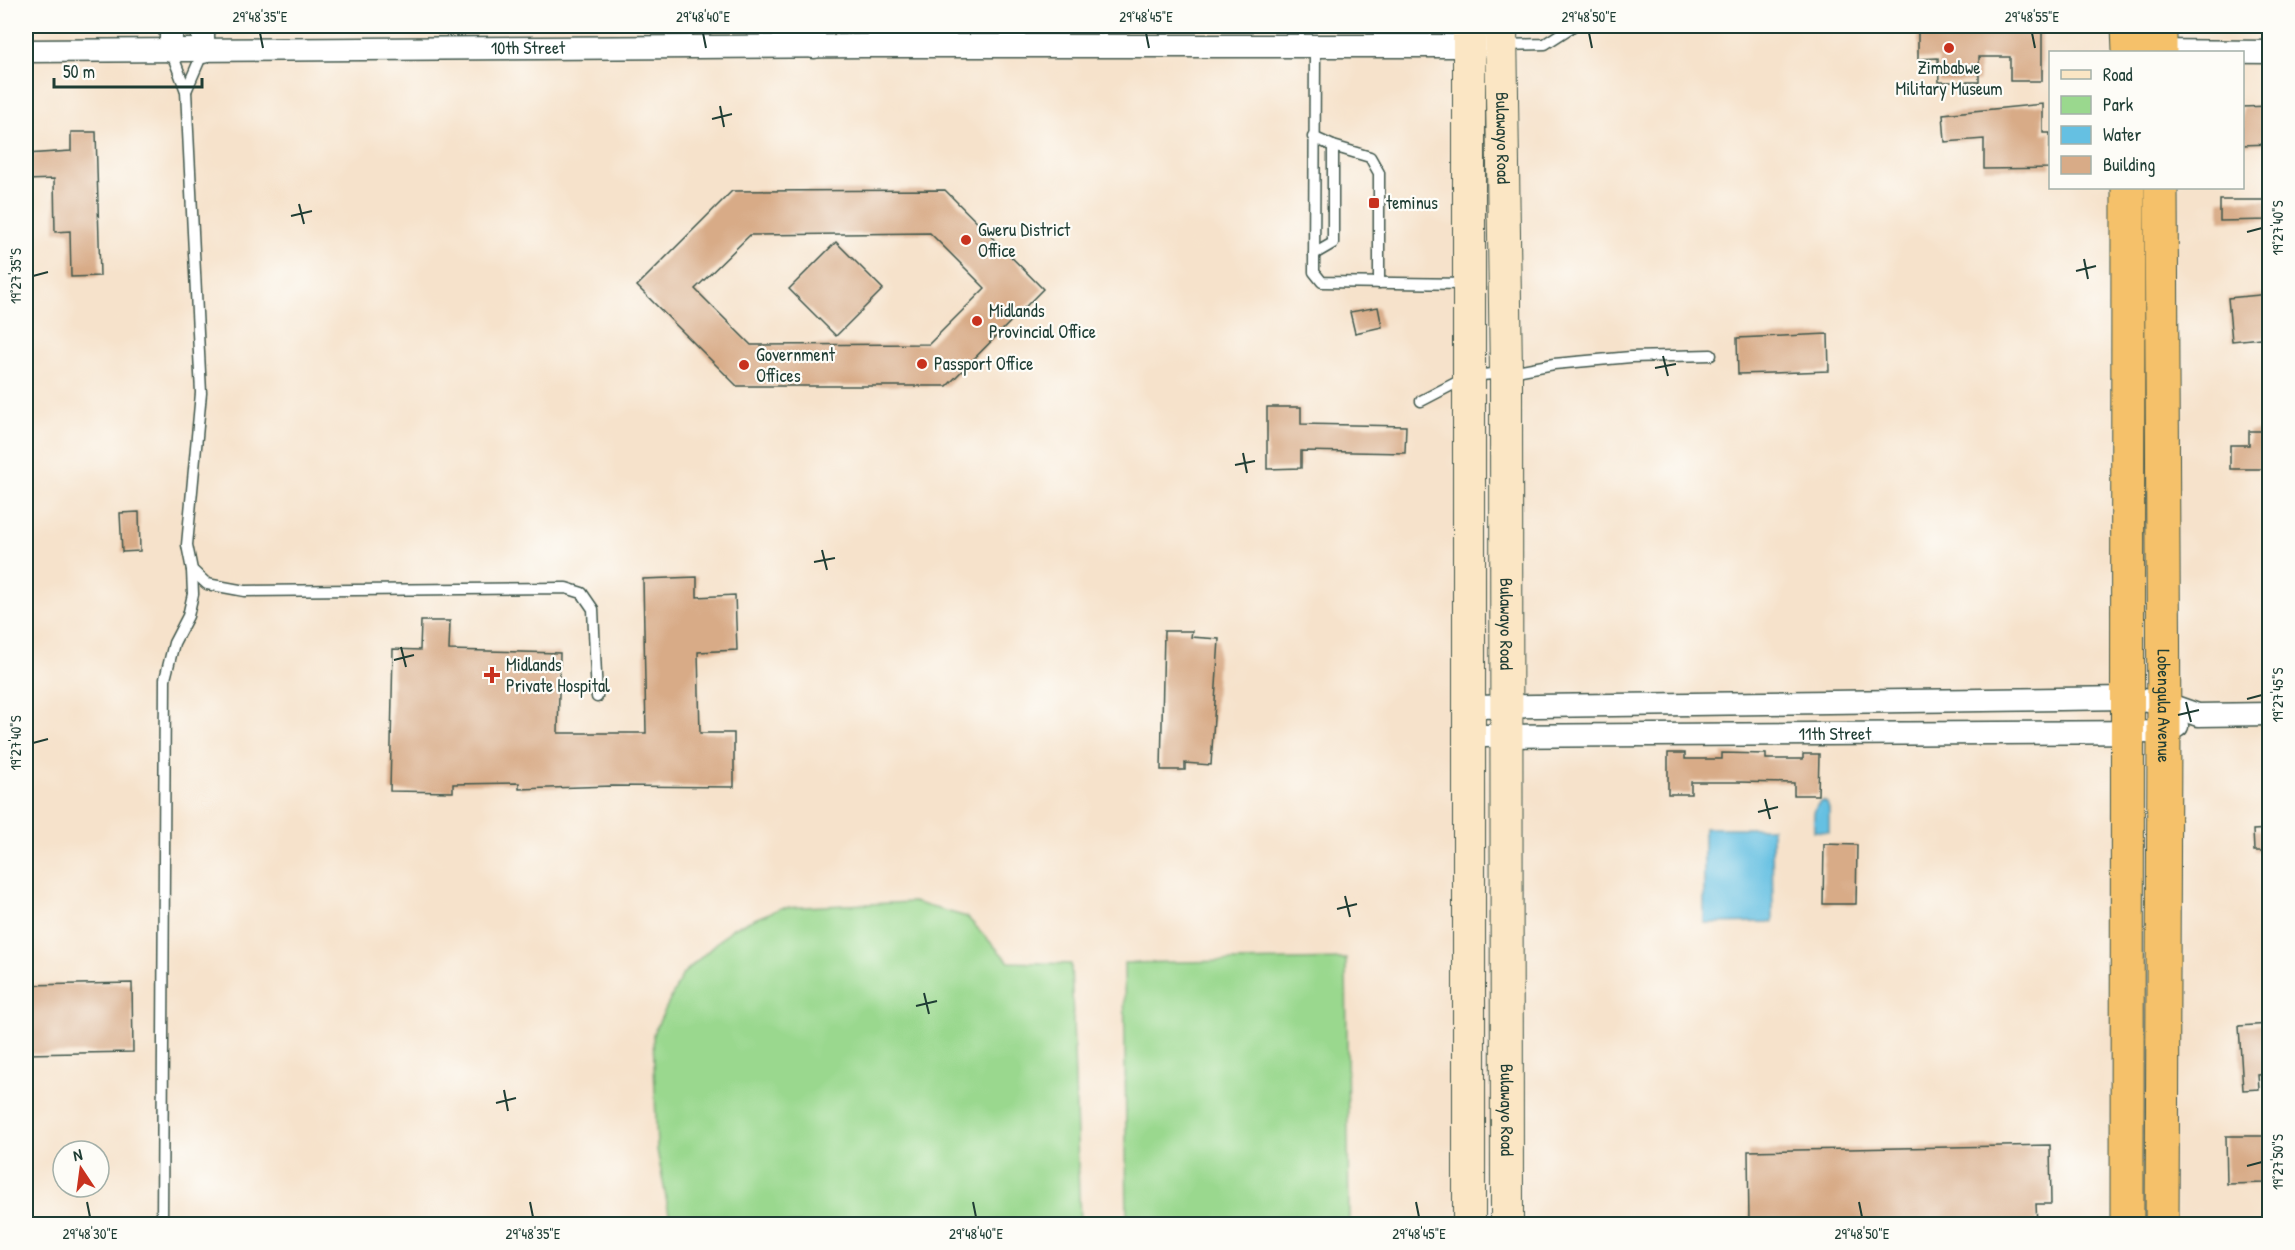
<svg xmlns="http://www.w3.org/2000/svg" width="2295" height="1250" font-family="'Patrick Hand',sans-serif">
<rect width="100%" height="100%" fill="#fdfcf7"/>
<filter id="ink" filterUnits="userSpaceOnUse"><feTurbulence type="fractalNoise" baseFrequency=".0167" numOctaves="2"/><feDisplacementMap in="SourceGraphic" scale="12" xChannelSelector="R" yChannelSelector="G"/><feConvolveMatrix kernelMatrix="1 2 1 2 8 2 1 2 1" color-interpolation-filters="sRGB"/></filter>
<filter id="wash" filterUnits="userSpaceOnUse"><feTurbulence type="fractalNoise" baseFrequency=".008" numOctaves="4" result="noise"/><feDisplacementMap in="SourceGraphic" scale="24" xChannelSelector="R" yChannelSelector="G"/><feGaussianBlur stdDeviation="1.35" result="paint"/><feColorMatrix in="noise" values="0 0 0 0 0 0 0 0 0 0 0 0 0 0 0 0 0 1.4 0 .05"/><feComposite in="paint" operator="in"/></filter>
<g filter="url(#wash)">
<rect width="100%" height="100%" fill="#f6e2cb"/>
<g fill="#9ad88e" stroke="#5c8a61" stroke-width="1.5">
<polygon points="913,902 967,917 1009,962 1071,964 1080,1224 671,1224 657,1150 653,1034 683,974 733,928 781,908"/>
<polygon points="1346,959 1349,1224 1127,1224 1124,963"/>
</g>
<g fill="#65c0e2" stroke="#427e8b" stroke-width="1.5">
<path d="M1823,801l4,2 2,6v23l-15,-1c0,-11 -3,-25 9,-30z"/>
<polygon points="1704,828 1772,828 1773,922 1704,923"/>
</g>
<g id="blocks">
<g fill="#d8ab87" fill-rule="evenodd">
<polygon points="2042,26 2042,81 2010,81 2010,57 1979,57 1979,82 1939,82 1938,58 1918,59 1918,27"/>
<polygon points="2043,104 2043,133 2050,133 2050,168 1984,169 1984,139 1945,142 1943,114"/>
<polygon points="2270,106 2270,144 2242,145 2242,107"/>
<polygon points="71,132 96,132 100,276 71,277 70,231 55,232 54,179 26,180 26,154 71,151"/>
<path d="M945,190l98,99 -96,97h-210l-100,-100 95,-95zM930,233l55,55 -56,56 -178,1 -56,-56 55,-54z"/>
<polygon points="2220,200 2270,200 2270,220 2220,221"/>
<polygon points="836,242 883,289 836,336 789,289"/>
<polygon points="2270,294 2270,337 2232,341 2228,298"/>
<polygon points="1378,307 1382,327 1355,333 1350,312"/>
<polygon points="1828,334 1829,371 1738,374 1737,338"/>
<polygon points="1267,407 1301,407 1301,424 1406,426 1405,453 1301,451 1301,468 1267,469"/>
<polygon points="2249,431 2270,431 2270,469 2230,469 2230,445 2249,445"/>
<polygon points="139,512 140,551 122,552 120,513"/>
<polygon points="697,577 697,597 735,595 737,650 698,652 700,733 734,733 734,787 612,786 519,789 519,783 453,784 453,792 390,791 393,649 420,650 421,621 450,621 449,650 560,653 558,733 646,733 643,579"/>
<polygon points="1164,631 1192,631 1191,637 1219,639 1211,765 1185,763 1185,770 1161,770"/>
<polygon points="1668,753 1685,753 1685,759 1722,759 1722,753 1766,754 1766,759 1803,759 1803,754 1819,754 1818,795 1794,795 1794,783 1737,782 1691,782 1691,794 1668,794"/>
<polygon points="2270,829 2270,851 2254,851 2253,830"/>
<polygon points="1824,844 1857,845 1856,904 1823,904"/>
<polygon points="132,983 133,1052 26,1054 26,985"/>
<polygon points="2270,1024 2270,1074 2258,1075 2259,1089 2243,1090 2239,1026"/>
<polygon points="2226,1136 2265,1136 2266,1183 2227,1184"/>
<polygon points="2050,1145 2051,1204 2036,1204 2037,1224 1749,1224 1748,1151"/>
</g>
</g>
</g>
<g filter="url(#ink)">
<use href="#blocks" fill-opacity="0" stroke="#3f564b" stroke-width="1.5"/>
<g fill="none" stroke-linecap="round" stroke-linejoin="round">
<g stroke="#3f564b" stroke-width="13">
<g id="lane">
<polyline points="1504,45 1545,44 1573,26"/>
<polyline points="1315,47 1314,272 1322,282 1467,284"/>
<polyline points="171,51 186,91 201,393 187,545 192,570 207,584 245,591 566,588 582,593 593,609 597,697"/>
<polyline points="186,91 203,52"/>
<polyline points="1313,137 1333,146 1370,157 1379,173 1379,283"/>
<polyline points="1314,254 1333,243 1333,146"/>
<polyline points="1421,401 1469,376 1506,373 1554,364 1631,357 1711,355"/>
<polyline points="162,1224 165,679 174,643 188,616 193,594 192,570"/>
</g>
</g>
<g stroke="#3f564b" stroke-width="25">
<g id="street">
<polyline points="171,26 171,51"/>
<polyline points="814,26 814,47"/>
<path id="s1" d="M26,51l838,-5h618"/>
<polyline points="2145,51 2270,52"/>
<polyline points="203,52 203,26"/>
<polyline points="1469,707 2127,698 2164,703 2198,715 2270,714"/>
<path id="s2" d="M1469,736l695,-4 13,-6"/>
</g>
</g>
<g stroke="#3f564b" stroke-width="34">
<g id="secondary">
<path id="s3" d="M1501,26l5,347 1,851"/>
<polyline points="1469,1224 1469,26"/>
</g>
</g>
<g stroke="#3f564b" stroke-width="35">
<g id="highway">
<polyline points="2128,26 2129,52"/>
<polyline points="2160,26 2160,52"/>
<path id="s4" d="M2161,188l3,544 -2,492"/>
<polyline points="2127,1224 2128,188"/>
</g>
</g>
<use href="#lane" stroke="#fff" stroke-width="10"/>
<use href="#street" stroke="#fff" stroke-width="22"/>
<use href="#secondary" stroke="#fbe6c4" stroke-width="32"/>
<use href="#highway" stroke="#f5c16b" stroke-width="33"/>
</g>
</g>
<path fill="none" stroke="#1f3d34" stroke-width="2" d="M260,33l3,15M703,33l3,15M1146,33l3,15M1589,33l3,15M2032,33l3,15M720,106l4,21M712,119l20,-5M299,204l5,20M291,216l21,-5M2247,232l15,-4M2084,259l4,20M2076,271l20,-5M33,276l15,-4M1663,356l5,20M1655,368l21,-4M1243,453l4,20M1235,465l20,-4M822,550l5,20M814,562l21,-4M401,647l5,20M394,660l20,-5M2247,699l15,-4M2186,702l5,20M2178,715l21,-5M33,743l15,-4M1765,799l5,20M1758,812l20,-5M1345,896l5,21M1337,909l20,-5M924,993l5,21M916,1006l21,-5M504,1090l4,21M496,1103l20,-5M2247,1166l15,-4M87,1202l3,15M530,1202l3,15M973,1202l3,15M1416,1202l3,15M1859,1202l3,15"/>
<g fill="#c8321e" stroke="#fdfcf7" stroke-width="2">
<circle cx="1949" cy="48" r="6"/>
<rect x="1368" y="197" width="12" height="12" rx="3"/>
<circle cx="966" cy="240" r="6"/>
<circle cx="977" cy="321" r="6"/>
<circle cx="922" cy="364" r="6"/>
<circle cx="744" cy="365" r="6"/>
<path d="M489 666h6v6h6v6h-6v6h-6v-6h-6v-6h6z"/>
</g>
<g text-anchor="middle" stroke-width="4.5" stroke-linejoin="round" paint-order="stroke">
<g font-size="18" fill="#1f3d34" stroke="#fdfcf7">
<text dy="6" stroke="none"><textPath href="#s1" startOffset="502">10th Street</textPath></text>
<text dy="6" stroke="none"><textPath href="#s3" startOffset="112">Bulawayo Road</textPath></text>
<text dy="6" stroke="none"><textPath href="#s3" startOffset="598">Bulawayo Road</textPath></text>
<text dy="6" stroke="none"><textPath href="#s4" startOffset="518">Lobengula Avenue</textPath></text>
<text dy="6" stroke="none"><textPath href="#s2" startOffset="366">11th Street</textPath></text>
<text dy="6" stroke="none"><textPath href="#s3" startOffset="1084">Bulawayo Road</textPath></text>
</g>
<g font-size="18" fill="#1f3d34" stroke="#fdfcf7" text-anchor="start">
<text x="1949" y="74" text-anchor="middle">Zimbabwe<tspan x="1949" dy="21">Military Museum</tspan></text>
<text x="1386" y="209">teminus</text>
<text x="978" y="236">Gweru District<tspan x="978" dy="21">Office</tspan></text>
<text x="989" y="317">Midlands<tspan x="989" dy="21">Provincial Office</tspan></text>
<text x="756" y="361">Government<tspan x="756" dy="21">Offices</tspan></text>
<text x="934" y="370">Passport Office</text>
<text x="506" y="671">Midlands<tspan x="506" dy="21">Private Hospital</tspan></text>
</g>
</g>
<rect width="2295" height="1250" fill="none" stroke="#fdfcf7" stroke-width="66"/>
<rect x="2049" y="51" width="195" height="138" fill="#fdfcf7" stroke="#a4b0a9" stroke-width="1.5"/>
<rect x="2061" y="70" width="30" height="9" fill="#fbe6c4" stroke="#a4b0a9" stroke-width="1.5"/>
<text x="2103" y="81" font-size="18" fill="#1f3d34">Road</text>
<rect x="2061" y="96" width="30" height="18" fill="#9ad88e" stroke="#a4b0a9" stroke-width="1.5"/>
<text x="2103" y="111" font-size="18" fill="#1f3d34">Park</text>
<rect x="2061" y="126" width="30" height="18" fill="#65c0e2" stroke="#a4b0a9" stroke-width="1.5"/>
<text x="2103" y="141" font-size="18" fill="#1f3d34">Water</text>
<rect x="2061" y="156" width="30" height="18" fill="#d8ab87" stroke="#a4b0a9" stroke-width="1.5"/>
<text x="2103" y="171" font-size="18" fill="#1f3d34">Building</text>
<g transform="translate(81 1169) rotate(347)"><circle r="28" fill="#fdfcf7" stroke="#a4b0a9" stroke-width="1.5"/>
<path d="M0-4.5L10 22L0 15L-10 22Z" fill="#c8321e"/>
<text y="-9" font-size="16" font-weight="bold" text-anchor="middle" fill="#1f3d34">N</text>
</g>
<path d="M54 78v9h148v-9" fill="none" stroke="#1f3d34" stroke-width="3"/>
<text x="63" y="78" font-size="18" fill="#1f3d34" stroke="#fdfcf7" stroke-width="4.5" paint-order="stroke">50 m</text>
<rect x="33" y="33" width="2229" height="1184" fill="none" stroke="#1f3d34" stroke-width="2"/>
<g font-size="15" text-anchor="middle" fill="#1f3d34">
<text x="260" y="22">29°48'35"E</text>
<text x="703" y="22">29°48'40"E</text>
<text x="1146" y="22">29°48'45"E</text>
<text x="1589" y="22">29°48'50"E</text>
<text x="2032" y="22">29°48'55"E</text>
<text transform="translate(2278 228) rotate(-90)" y="5">19°27'40"S</text>
<text transform="translate(16 276) rotate(-90)" y="5">19°27'35"S</text>
<text transform="translate(2278 695) rotate(-90)" y="5">19°27'45"S</text>
<text transform="translate(16 743) rotate(-90)" y="5">19°27'40"S</text>
<text transform="translate(2278 1162) rotate(-90)" y="5">19°27'50"S</text>
<text x="90" y="1239">29°48'30"E</text>
<text x="533" y="1239">29°48'35"E</text>
<text x="976" y="1239">29°48'40"E</text>
<text x="1419" y="1239">29°48'45"E</text>
<text x="1862" y="1239">29°48'50"E</text>
</g>
</svg>
